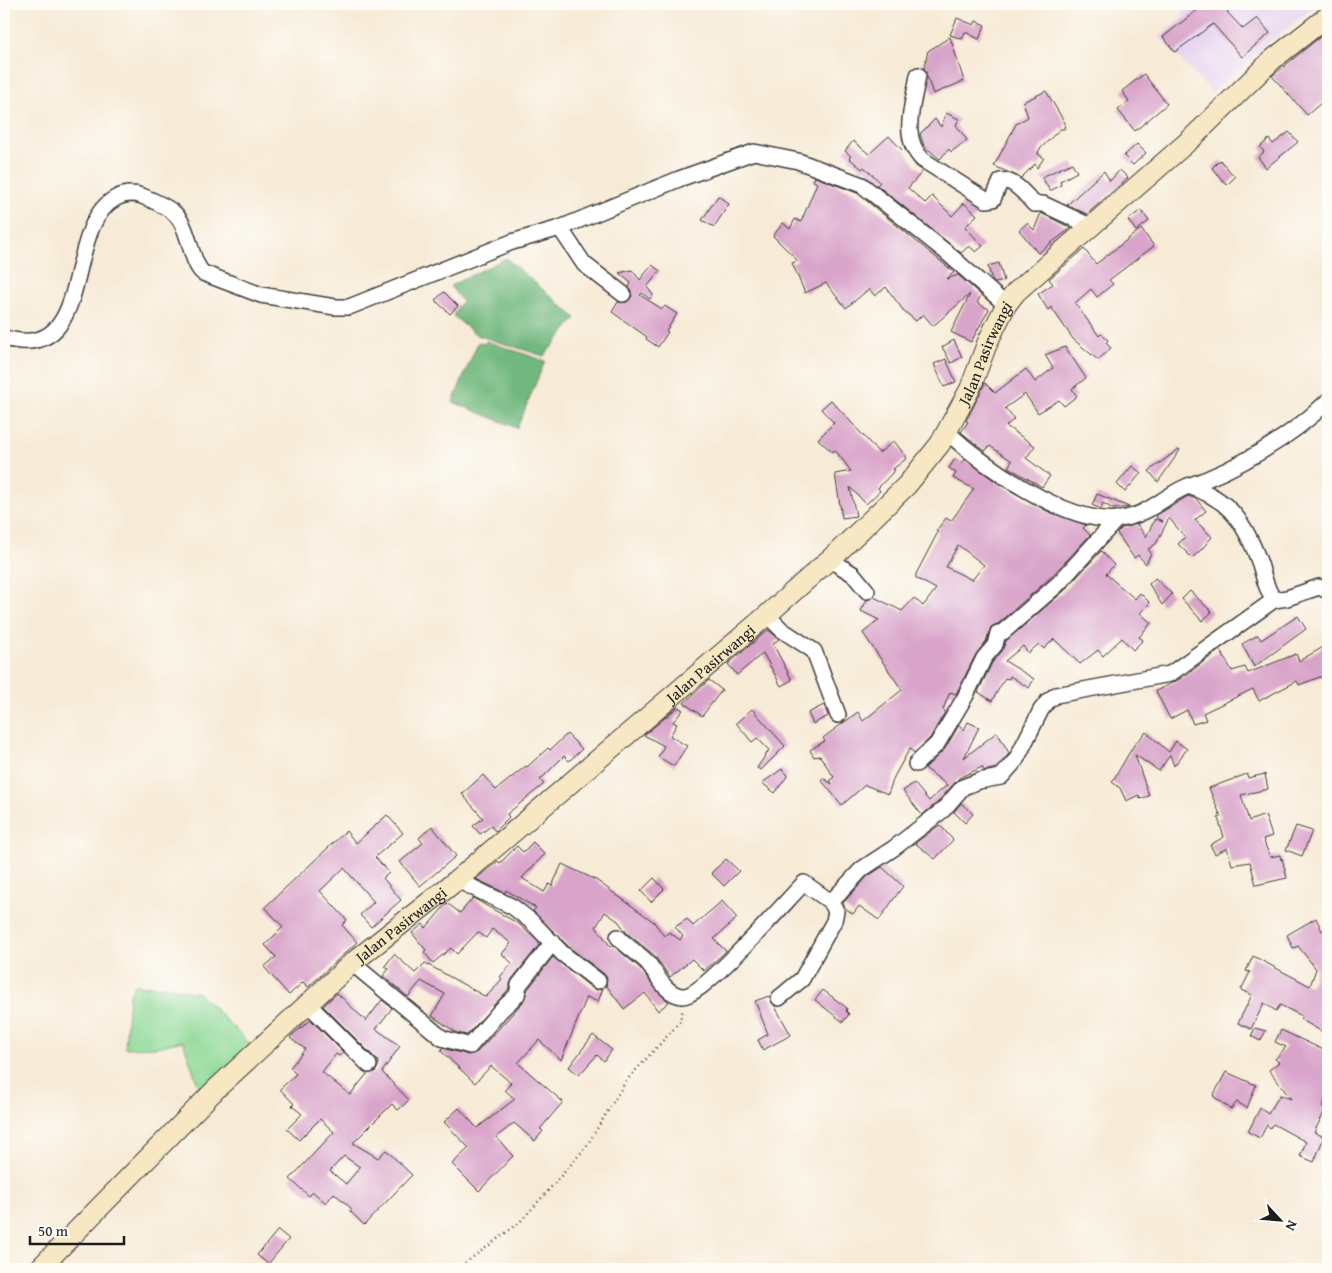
<svg xmlns="http://www.w3.org/2000/svg" width="1332" height="1273" font-family="'Gentium Book Plus',serif">
<rect width="100%" height="100%" fill="#fdfcf7"/>
<filter id="ink" filterUnits="userSpaceOnUse"><feTurbulence type="fractalNoise" baseFrequency=".02" numOctaves="2"/><feDisplacementMap in="SourceGraphic" scale="10" xChannelSelector="R" yChannelSelector="G"/><feConvolveMatrix kernelMatrix="1 2 1 2 8 2 1 2 1" color-interpolation-filters="sRGB"/></filter>
<filter id="wash" filterUnits="userSpaceOnUse"><feTurbulence type="fractalNoise" baseFrequency=".0096" numOctaves="4" result="noise"/><feDisplacementMap in="SourceGraphic" scale="20" xChannelSelector="R" yChannelSelector="G"/><feGaussianBlur stdDeviation="1.12" result="paint"/><feColorMatrix in="noise" values="0 0 0 0 0 0 0 0 0 0 0 0 0 0 0 0 0 1.4 0 .05"/><feComposite in="paint" operator="in"/></filter>
<g filter="url(#wash)">
<rect width="100%" height="100%" fill="#f7ead6"/>
<polygon fill="#e6d2f0" points="1191,4 1319,4 1275,37 1212,93 1160,37 1178,21"/>
<polygon fill="#8cd895" stroke="#547a58" points="134,985 169,987 199,993 250,1044 200,1091 183,1041 157,1047 125,1048 129,996"/>
<g fill="#71b87e" stroke="#466a4d">
<polygon points="506,258 576,318 544,356 477,335 453,316 462,301 450,286"/>
<polygon points="486,341 545,361 517,428 453,402 478,342 485,344"/>
</g>
<g id="blocks">
<g fill="#d9a4ca" fill-rule="evenodd">
<polygon points="1205,4 1237,4 1227,12 1243,29 1257,18 1270,33 1242,57 1213,24 1175,52 1163,37"/>
<polygon points="957,18 974,25 976,21 985,25 979,39 965,32 962,39 950,35"/>
<polygon points="1326,32 1328,35 1328,97 1307,115 1272,76"/>
<polygon points="950,37 964,81 933,94 924,68 928,51"/>
<polygon points="1144,74 1167,104 1135,131 1118,110 1129,101 1122,91"/>
<polygon points="1046,91 1065,123 1064,129 1060,129 1039,150 1038,154 1044,158 1037,168 1035,164 1021,178 994,166 1016,124 1028,117 1023,102"/>
<polygon points="946,113 959,119 956,125 967,140 951,152 949,149 940,159 924,146 920,134 935,119 941,127"/>
<polygon points="1289,132 1298,142 1266,168 1258,157 1264,152 1260,147 1269,139 1273,144"/>
<polygon points="889,136 902,150 904,148 916,166 923,171 908,188 925,203 932,196 952,216 964,203 977,215 965,227 983,246 976,252 969,246 961,253 877,185 880,182 864,167 862,169 849,158 851,156 845,151 853,141 869,154"/>
<polygon points="1137,144 1146,153 1133,165 1124,156"/>
<polygon points="1220,160 1235,177 1227,185 1212,168"/>
<polygon points="1072,163 1077,172 1060,181 1061,185 1050,191 1042,177"/>
<polygon points="1120,170 1128,178 1087,214 1067,205 1104,171 1110,181"/>
<polygon points="815,177 857,193 954,272 947,279 958,275 981,295 977,303 989,309 971,342 951,332 970,294 933,326 923,314 916,321 903,310 886,287 875,296 869,289 846,308 826,283 805,293 792,263 798,261 773,236 783,223 790,229 795,219 801,222 817,183 813,181"/>
<polygon points="718,196 729,204 714,227 702,220"/>
<polygon points="1141,210 1149,221 1136,231 1128,220"/>
<polygon points="1041,213 1071,228 1038,253 1019,230 1027,223 1034,230"/>
<polygon points="1141,229 1154,246 1109,280 1113,284 1097,297 1091,289 1075,303 1099,336 1101,334 1108,340 1106,343 1111,348 1098,360 1073,339 1051,307 1048,310 1038,294 1053,284 1049,279 1084,249 1096,264"/>
<polygon points="999,263 1004,281 996,283 992,280 988,266"/>
<polygon points="652,265 660,271 647,287 653,295 650,299 642,293 640,295 662,309 665,306 677,314 666,331 668,332 658,347 646,339 647,337 612,312 618,302 627,302 632,296 629,287 631,283 619,273 632,270 640,280"/>
<polygon points="444,292 458,306 450,314 435,300"/>
<polygon points="954,340 962,357 951,363 942,347"/>
<polygon points="1065,347 1086,378 1072,389 1077,396 1064,406 1059,400 1038,413 1025,394 1005,408 1014,419 1006,426 1035,446 1026,458 1050,476 1042,487 1008,467 1012,461 990,446 985,451 961,432 968,422 966,421 985,383 995,393 1026,369 1035,382 1053,368 1045,355"/>
<polygon points="946,359 956,382 944,387 934,364"/>
<polygon points="831,400 879,453 894,441 907,458 893,469 895,470 878,488 880,491 866,504 850,487 856,516 842,518 835,474 851,471 835,450 832,452 818,439 834,423 821,409"/>
<polygon points="1179,449 1180,450 1158,482 1149,471"/>
<path d="M955,459l7,4 3,-4 34,25 48,27 39,14 -3,3 7,7 -39,42 -52,46 -8,4 -5,14 -10,13 -20,40 -6,-2 -7,17 2,3 -15,26 -16,15 -4,-5 -16,29 -6,17 -23,-9 -23,20 -21,-25 2,-2 9,6 -2,-4 4,-3 -14,-21 -6,1 -4,-7 15,-9 -2,-3 35,-26 5,9 39,-31 -39,-57 16,-13 -18,-9 6,-11 7,-3 28,14 12,-13 9,8 13,-17 -20,-11v-4l22,-42 -2,-1 10,-13 5,3 23,-32 -21,-11 3,-5 -7,-5zM958,545l26,20 -12,15 -26,-13z"/>
<polygon points="1132,466 1141,473 1125,492 1117,484"/>
<polygon points="1097,494 1102,496 1129,507 1113,509 1103,503 1101,509 1092,505"/>
<polygon points="1188,496 1196,499 1206,511 1195,520 1212,537 1201,550 1192,558 1178,544 1185,537 1169,518 1156,544 1148,549 1151,553 1146,564 1138,555 1134,558 1117,533 1122,528 1137,524 1146,537 1155,519 1163,522 1156,517 1157,515"/>
<polygon points="1101,551 1114,565 1106,574 1135,599 1140,593 1150,603 1140,613 1151,623 1139,637 1143,640 1133,650 1122,638 1103,656 1098,650 1080,664 1054,639 1044,649 1039,644 1028,653 1023,646 1005,661 1034,679 1029,688 1010,676 1009,679 1005,678 992,701 978,692 992,663 1002,651 1006,641 1064,591"/>
<polygon points="1155,578 1172,594 1162,605 1149,584"/>
<polygon points="1190,591 1212,612 1202,621 1182,599"/>
<polygon points="1298,616 1306,629 1254,667 1242,644 1258,635 1261,640"/>
<polygon points="768,630 779,639 773,644 792,680 781,686 763,653 737,675 728,664"/>
<polygon points="1325,646 1328,655 1328,674 1299,685 1297,681 1259,701 1253,689 1203,713 1206,720 1193,724 1187,710 1170,719 1156,691 1180,679 1220,650 1232,671 1245,667 1248,673 1296,654 1299,661"/>
<polygon points="709,680 722,690 702,716 684,703"/>
<polygon points="824,705 828,716 813,724 808,713"/>
<polygon points="678,707 683,710 673,722 677,724 670,736 687,746 674,766 658,757 664,746 644,735"/>
<polygon points="752,709 785,746 761,770 757,768 769,750 757,738 752,742 736,723"/>
<polygon points="968,722 979,727 964,758 997,732 1009,753 1008,755 996,768 984,771 982,767 959,778 937,803 922,815 903,791 914,783 929,801 947,785 925,768 945,749 959,725 964,730"/>
<polygon points="1146,732 1169,752 1176,741 1187,749 1174,766 1170,755 1159,771 1135,755 1149,796 1140,799 1139,795 1126,801 1120,788 1112,782 1134,745"/>
<polygon points="567,734 582,749 569,761 564,756 540,780 544,784 507,814 509,817 495,831 491,826 480,834 473,826 483,818 462,794 483,775 496,790 526,766 527,767 548,748 550,750"/>
<polygon points="782,769 788,775 775,793 762,783"/>
<polygon points="1247,774 1248,778 1265,774 1268,789 1241,795 1249,821 1265,815 1272,836 1263,839 1270,857 1280,855 1281,860 1282,858 1287,878 1256,885 1250,862 1232,865 1227,848 1215,854 1210,845 1224,837 1218,818 1221,817 1209,788"/>
<polygon points="961,803 973,814 965,823 954,812"/>
<polygon points="387,815 403,833 375,857 389,873 383,878 401,900 371,927 360,915 374,902 344,868 320,891 347,920 342,925 357,942 308,987 303,982 289,995 264,967 276,957 265,945 283,927 265,907 346,831 356,843"/>
<polygon points="940,825 953,840 935,859 915,843"/>
<polygon points="432,826 456,856 420,886 400,862 423,843 419,838"/>
<polygon points="1296,826 1312,831 1302,856 1286,850"/>
<polygon points="533,842 545,854 522,878 544,892 549,884 552,886 562,864 596,880 654,922 664,936 669,932 680,940 683,936 675,927 687,919 693,926 722,901 737,918 714,939 726,951 704,971 692,959 670,977 654,955 628,934 618,921 605,912 596,927 611,947 613,945 640,968 659,993 669,1002 658,1011 645,993 624,1009 606,985 607,978 604,974 569,947 533,911 536,908 506,890 505,893 476,879 498,861 500,863 517,846 523,852"/>
<polygon points="726,859 739,871 724,886 711,873"/>
<polygon points="882,867 903,886 879,920 859,906 853,914 845,908 843,903 868,876"/>
<polygon points="654,878 664,889 651,902 641,891"/>
<polygon points="473,898 519,924 540,944 512,979 508,990 467,1035 457,1033 432,1016 445,994 421,981 408,997 383,976 389,969 385,966 394,954 415,973 425,963 486,997 502,979 500,977 512,963 502,954 511,943 492,929 486,938 478,932 457,954 451,948 433,963 424,952 426,950 412,933 423,924 426,928 447,903 460,913"/>
<polygon points="1316,918 1322,931 1328,927 1328,1035 1300,1019 1302,1016 1280,1005 1276,1011 1264,1003 1251,1029 1238,1023 1252,995 1241,990 1250,972 1246,971 1253,956 1310,986 1316,969 1298,946 1293,948 1287,935"/>
<polygon points="553,957 592,988 597,990 603,988 598,1002 587,997 561,1060 539,1040 518,1063 563,1102 540,1129 543,1131 535,1141 514,1123 496,1137 513,1156 479,1191 452,1164 469,1148 444,1122 459,1108 477,1128 515,1099 505,1090 511,1083 491,1066 475,1083 441,1051 443,1048 468,1055 477,1052 523,1002 528,989"/>
<polygon points="823,990 847,1008 846,1011 849,1014 843,1022 815,1000"/>
<path d="M337,993l29,28 16,-21 10,8 -16,21 24,17 -18,26 27,28 -11,10 -6,-6 -39,39 25,15 8,-8 26,25 -48,50 -14,-14 2,-2 -18,-16 -8,10 -13,-11 -4,4 -19,-17 44,-47 -14,-13 -21,21 -12,-11 15,-15 -10,-8 2,-2 -14,-15 16,-15 -6,-6 15,-19 -15,-11 2,-3 19,-15 32,32 -4,4 -3,-2 -14,18 28,23 17,-21 8,-2 3,-5v-6l-55,-55zM344,1156l16,11 -14,17 -16,-13z"/>
<polygon points="769,996 791,1035 763,1050 758,1040 768,1034 755,1001"/>
<polygon points="1255,1028 1266,1031 1260,1041 1251,1036"/>
<polygon points="1281,1030 1328,1052 1328,1094 1322,1107 1326,1109 1314,1132 1324,1137 1314,1162 1300,1156 1306,1142 1273,1124 1270,1128 1267,1125 1260,1138 1248,1132 1260,1108 1268,1114 1280,1095 1291,1099 1269,1070 1279,1062 1275,1059 1286,1047 1275,1042"/>
<polygon points="593,1035 612,1050 604,1061 597,1055 579,1075 569,1067"/>
<polygon points="1226,1072 1256,1085 1247,1108 1237,1102 1231,1109 1213,1096"/>
<polygon points="278,1230 289,1239 268,1264 257,1255"/>
</g>
</g>
</g>
<g filter="url(#ink)">
<use href="#blocks" fill-opacity="0" stroke="#3d3b38" stroke-width="1"/>
<g fill="none" stroke-linecap="round" stroke-linejoin="round">
<g stroke="#3d3b38" stroke-width="18">
<g id="street">
<path d="M918,75c-4,28 -19,62 5,85l63,40 7,-1 8,-18c13,-2 25,14 33,23h9l49,23"/>
<polyline points="560,228 584,264 623,294"/>
<path d="M4,338c94,26 57,-111 112,-140 9,-5 17,-5 26,-2 10,4 22,9 31,16 18,15 16,49 30,61l58,22 74,12h14l163,-65 48,-14 119,-49 75,-27 44,9 64,24 84,67 60,53"/>
<path d="M947,432c37,34 120,93 173,87 30,-4 43,-23 68,-33 42,12 58,39 72,78 4,13 6,25 14,36l13,-2 32,-11 9,4"/>
<path d="M1188,486c48,-16 104,-50 140,-85"/>
<polyline points="829,559 853,574 867,591"/>
<polyline points="767,615 782,630 814,651 838,715"/>
<polyline points="916,764 937,744 965,697 984,658 995,645 998,633 1003,632 1058,584 1117,519"/>
<polyline points="457,880 513,907 531,921 563,954 598,981"/>
<path d="M618,937c9,10 20,16 29,25 10,11 17,32 35,34 20,2 104,-95 122,-113l27,19 31,-33 32,-21 49,-38 20,-23 16,-6 22,-4 15,-17 25,-50 7,-9 8,-6 114,-21 104,-74"/>
<polyline points="352,963 442,1038 470,1046 500,1011 517,995 519,985 553,942"/>
<polyline points="779,998 802,979 834,921 836,911 831,902"/>
<polyline points="308,1004 369,1065"/>
</g>
</g>
<g stroke="#3d3b38" stroke-width="22">
<g id="secondary">
<path id="s1" d="M39,1269l177,-180 136,-126 105,-83 310,-265 72,-64 68,-66 33,-41 30,-55 18,-48 18,-36 10,-13 176,-154 80,-78 56,-44"/>
</g>
</g>
<polyline stroke="#3d3b38" stroke-width="2.5" stroke-dasharray="1 4" stroke-linecap="butt" points="457,1269 519,1223 547,1192 586,1147 626,1081 679,1023 683,1009"/>
<use href="#street" stroke="#fff" stroke-width="15"/>
<use href="#secondary" stroke="#f7e8c3" stroke-width="20"/>
</g>
</g>
<g text-anchor="middle" stroke-width="4.5" stroke-linejoin="round" paint-order="stroke">
<g font-size="16" fill="#1c1c1c" stroke="#fdfcf7">
<text dy="6" stroke="none"><textPath href="#s1" startOffset="1325">Jalan Pasirwangi</textPath></text>
<text dy="6" stroke="none"><textPath href="#s1" startOffset="905">Jalan Pasirwangi</textPath></text>
<text dy="6" stroke="none"><textPath href="#s1" startOffset="500">Jalan Pasirwangi</textPath></text>
</g>
</g>
<rect width="1332" height="1273" fill="none" stroke="#fdfcf7" stroke-width="20"/>
<g transform="translate(1280 1220) rotate(116)" stroke="#fdfcf7" stroke-width="4" paint-order="stroke">
<path d="M0-4L9 19L0 12L-9 19Z" fill="#1c1c1c"/>
<text y="-8" font-size="14" font-weight="bold" text-anchor="middle" fill="#1c1c1c">N</text>
</g>
<path d="M30 1236v8h94v-8" fill="none" stroke="#1c1c1c" stroke-width="2.5"/>
<text x="38" y="1236" font-size="15" fill="#1c1c1c" stroke="#fdfcf7" stroke-width="4" paint-order="stroke">50 m</text>
</svg>
